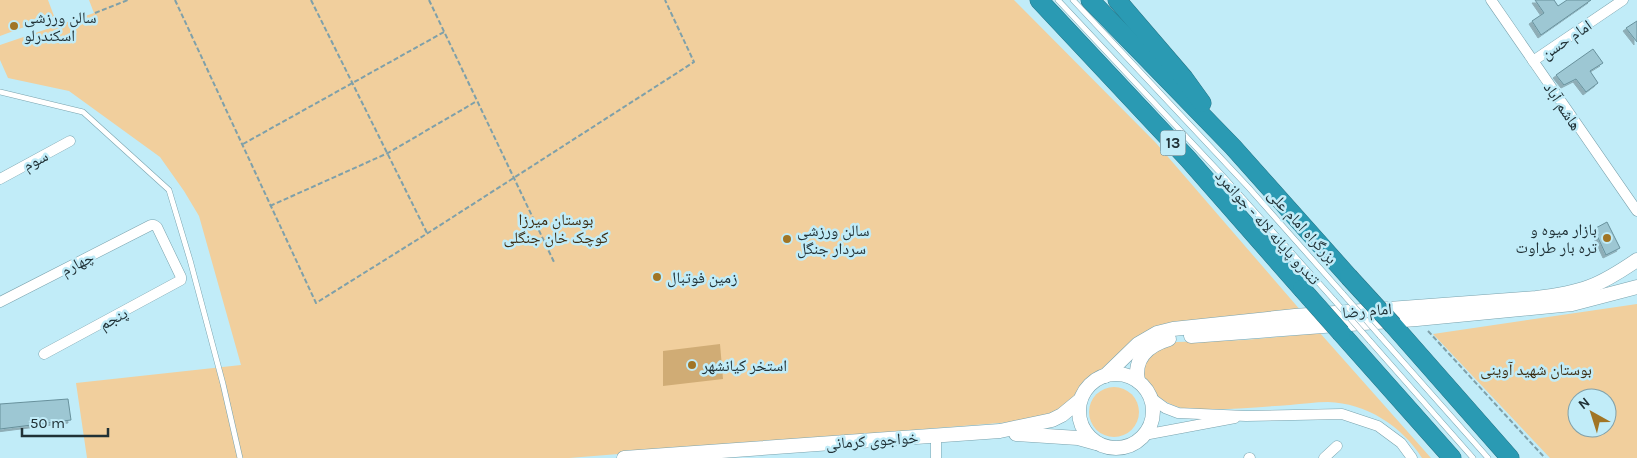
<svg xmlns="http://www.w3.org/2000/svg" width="1637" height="458" font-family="Karla,'Noto Naskh Arabic',sans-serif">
<defs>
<filter id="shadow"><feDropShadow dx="-3" dy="3" stdDeviation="0" flood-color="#0004"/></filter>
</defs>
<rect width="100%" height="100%" fill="#c1ecf8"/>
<g fill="#f1cf9d" fill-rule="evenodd">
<polygon points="0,0 48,0 54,16 0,36"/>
<path d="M89,0h925l142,143 146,169 -125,14 -88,51c-9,7 -12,18 -20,26 -13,12 -29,14 -45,18l-455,37h-482l-11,-75 165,-18 -42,-149 -15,-25 -24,-34 -91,-66 -61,-13 -8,-18v-15l94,-32z"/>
<path d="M1637,304v154h-87l-117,-124zM1577,398h30v30h-30z"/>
<path d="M1320,333l111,125h-9c-20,-32 -56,-55 -94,-56 -13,0 -26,2 -38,3 -34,2 -70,6 -103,4 -22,-4 -36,-15 -45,-36l4,-15 22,-15 9,-1 68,-2z"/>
<circle cx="1114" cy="412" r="25"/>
</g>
<polygon fill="#d0ac75" points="720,344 723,379 663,386 663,351"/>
<g fill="#9dc7d3" stroke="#68919c" filter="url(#shadow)">
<polygon points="1535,0 1554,0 1558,6 1567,0 1591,0 1541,35 1532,21 1544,13"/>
<polygon points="1637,21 1637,42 1626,28"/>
<polygon points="1593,49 1603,63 1590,71 1598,83 1586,92 1576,79 1564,85 1556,75"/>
<polygon points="1607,222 1620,248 1606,255 1594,229"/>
<polygon points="68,399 71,420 0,429 0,404"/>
</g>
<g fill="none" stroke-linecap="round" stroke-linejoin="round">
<g stroke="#79a2ad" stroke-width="6">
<g id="lane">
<polyline points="1058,0 1223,176 1334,300"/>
<polyline points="1073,0 1249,188 1343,294"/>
<polyline points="0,92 83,112 169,190 190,260 223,384 240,458"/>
<polyline points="1380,336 1488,458"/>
<polyline points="1370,341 1473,458"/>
</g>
</g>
<g stroke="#79a2ad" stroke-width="11">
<g id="street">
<polyline points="1491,0 1637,211"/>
<polyline points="1533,61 1623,0"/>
<polyline points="0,179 70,141"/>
<polyline points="0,302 151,225 154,225 157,227 181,277 181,280 44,354"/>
<polyline points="1150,397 1165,408 1178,413 1246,416 1342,414 1378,426 1401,443 1412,458"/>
<polyline points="936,435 936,458"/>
<polyline points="1144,435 1235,418"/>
<polyline points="1249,458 1250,458"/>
<polyline points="1324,458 1337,446"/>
</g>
</g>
<g stroke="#79a2ad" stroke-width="15">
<g id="secondary">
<polyline points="1191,336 1417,319 1572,304 1637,287"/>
<circle cx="1116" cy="411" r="37"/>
<path d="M1105,376l33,-32 19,-11 16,-4 122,-13 241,-18c46,-5 63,-12 101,-38"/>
<path d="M1138,381c-5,-23 11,-36 31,-42"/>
<polyline points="1016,434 1078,438 1096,443"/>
<polyline points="624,458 1000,431 1052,420 1062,415 1079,401"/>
</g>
</g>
<g stroke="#267587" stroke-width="19">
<g id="highway">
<polyline points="1039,0 1188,159 1302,289"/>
<polyline points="1090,0 1233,147 1349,277"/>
<polyline points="1117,0 1184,78 1202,103"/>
<polyline points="1393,325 1510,458"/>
<polyline points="1341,333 1452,458"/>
</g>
</g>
<g stroke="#7fa0a9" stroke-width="2" stroke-dasharray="5 2.5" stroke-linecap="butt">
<polyline points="175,0 316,303 428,233 694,62 665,0"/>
<polyline points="311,0 427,233"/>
<polyline points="429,0 554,262"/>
<polyline points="95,13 128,0"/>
<polyline points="243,144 444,32"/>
<polyline points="270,206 388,153 477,101"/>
<polyline points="1428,331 1545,458"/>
</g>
<use href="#lane" stroke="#fff" stroke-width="5"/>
<use href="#street" stroke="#fff" stroke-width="10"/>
<use href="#secondary" stroke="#fff" stroke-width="14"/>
<use href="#highway" stroke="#2a9ab3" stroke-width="18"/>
<g stroke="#79a2ad" stroke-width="6" stroke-linecap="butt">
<g id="lane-bridge">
<polyline points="1343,294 1380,336"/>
<polyline points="1334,300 1370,341"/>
</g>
</g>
<g stroke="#267587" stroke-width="19" stroke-linecap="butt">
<g id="highway-bridge">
<polyline points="1349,277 1393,325"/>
<polyline points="1302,289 1341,333"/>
</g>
</g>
<use href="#lane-bridge" stroke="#fff" stroke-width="5"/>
<use href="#highway-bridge" stroke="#2a9ab3" stroke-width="18"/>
</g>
<g fill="#a17525" stroke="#c1ecf8" stroke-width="2">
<circle cx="14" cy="26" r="5"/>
<circle cx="1607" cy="238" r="5"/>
<circle cx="787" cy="239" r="5"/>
<circle cx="657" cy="277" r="5"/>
<circle cx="692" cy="365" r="5"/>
</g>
<g text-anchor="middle" stroke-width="5" stroke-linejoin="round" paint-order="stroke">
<rect fill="#c1ecf8" stroke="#506970" stroke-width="1" x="1160.5" y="130.5" width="25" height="25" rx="4"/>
<g font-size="15" font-weight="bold" fill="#203136">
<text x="1173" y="148">13</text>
</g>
<g font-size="16" fill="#203136" stroke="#c1ecf8" text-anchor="start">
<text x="24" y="23">سالن ورزشی<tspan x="24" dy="18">اسکندرلو</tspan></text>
<text x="1597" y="235" text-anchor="end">بازار میوه و<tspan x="1597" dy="18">تره‌ بار طراوت</tspan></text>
<text x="797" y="236">سالن ورزشی<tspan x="797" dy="18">سردار جنگل</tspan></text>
<text x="667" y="283">زمین فوتبال</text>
<text x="702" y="371">استخر کیانشهر</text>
</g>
<g font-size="16" fill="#203136" stroke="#c1ecf8">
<text transform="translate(1566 39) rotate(-34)" y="6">امام حسن</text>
<text transform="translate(1563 106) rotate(56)" y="6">هاشم آباد</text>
<text transform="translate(35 160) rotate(-28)" y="6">سوم</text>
<text transform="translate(1303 226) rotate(48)" y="6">بزرگراه امام علی</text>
<text transform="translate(1268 227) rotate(48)" y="6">تندرو پایانه لاله - جوانمرد</text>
<text transform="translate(77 263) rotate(-27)" y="6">چهارم</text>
<text transform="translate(1367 310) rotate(-5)" y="6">امام رضا</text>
<text transform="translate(113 318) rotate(-28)" y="6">پنجم</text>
<text transform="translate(872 440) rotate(-4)" y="6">خواجوی کرمانی</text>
</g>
<g font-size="16" fill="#3b2c12" stroke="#c1ecf8">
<text x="556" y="225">بوستان میرزا<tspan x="556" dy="18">کوچک خان جنگلی</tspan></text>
<text x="1536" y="375">بوستان شهید آوینی</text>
</g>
</g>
<g transform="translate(1592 413) rotate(321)"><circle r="24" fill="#c1ecf8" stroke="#81a1aa"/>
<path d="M0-4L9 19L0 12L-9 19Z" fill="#a17525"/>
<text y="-8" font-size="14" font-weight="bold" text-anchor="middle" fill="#203136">N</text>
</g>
<path d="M22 428v8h86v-8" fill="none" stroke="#203136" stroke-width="2.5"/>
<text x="30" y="428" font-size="15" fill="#203136" stroke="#c1ecf8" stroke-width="4" paint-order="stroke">50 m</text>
</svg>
